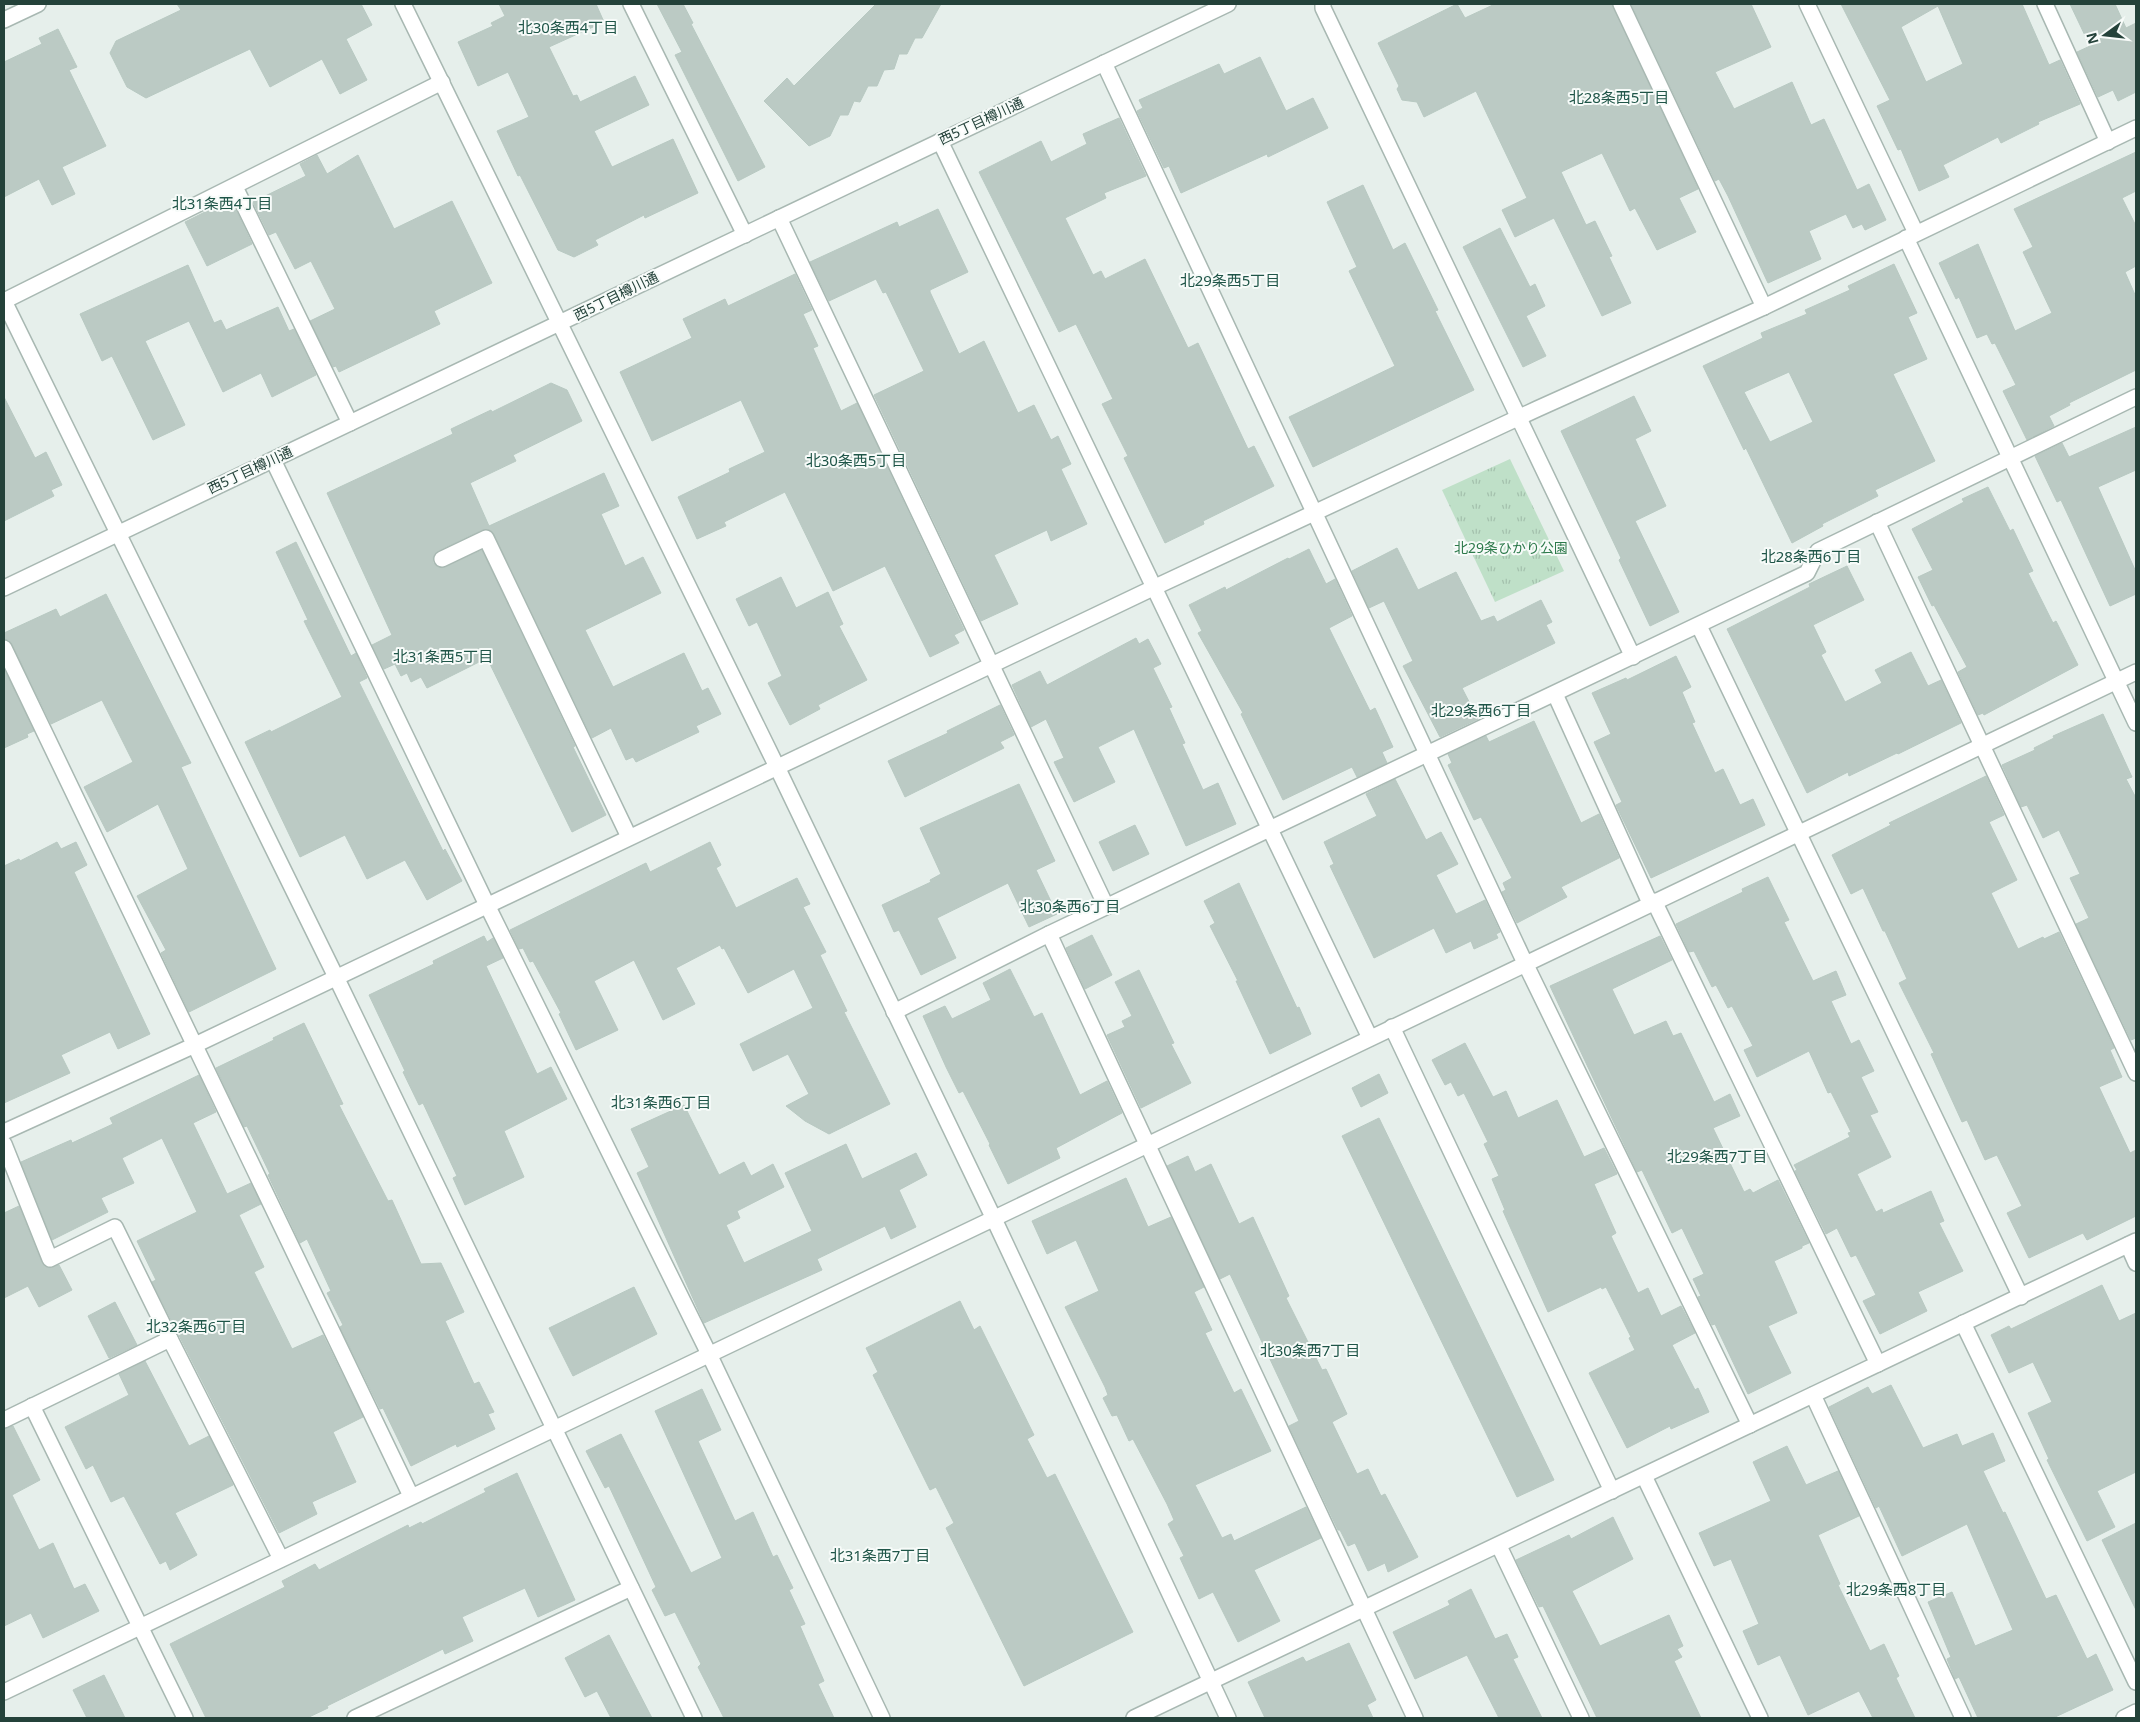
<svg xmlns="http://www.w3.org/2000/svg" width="2140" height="1722" font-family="'Noto Sans','Noto Sans JP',sans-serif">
<defs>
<pattern id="park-tufts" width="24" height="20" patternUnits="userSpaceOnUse" patternTransform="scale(1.25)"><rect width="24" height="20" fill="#bfe0c8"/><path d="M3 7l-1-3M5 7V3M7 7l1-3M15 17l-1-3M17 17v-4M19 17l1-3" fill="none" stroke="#a4c1ad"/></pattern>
</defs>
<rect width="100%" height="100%" fill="#e6efeb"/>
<polygon fill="url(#park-tufts)" points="1510,459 1564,571 1495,602 1442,490"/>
<g fill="#bbcac4" stroke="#b8c9c2" fill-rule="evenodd">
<polygon points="177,4 361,4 372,25 346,39 367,80 340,94 322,59 270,87 250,49 146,98 127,87 110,53 116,41 181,10"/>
<polygon points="499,4 596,4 604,22 549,47 573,96 577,95 580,102 635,76 649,105 594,131 612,167 673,139 698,193 645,218 644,215 595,240 598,245 574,257 558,250 520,175 518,176 497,131 529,117 508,72 478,86 458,42 493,26 491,23 505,16"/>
<polygon points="657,4 683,4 693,23 691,24 765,167 738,181 675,55 682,52"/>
<polygon points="876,4 941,4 922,38 915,38 907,54 899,54 894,69 884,70 877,86 868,86 860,102 854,101 848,115 840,115 830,136 809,146 764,101 787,78 794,86"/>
<polygon points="1457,4 1465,18 1495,4 1612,4 1698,189 1679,198 1696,232 1657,250 1635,208 1630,211 1602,153 1561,172 1586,225 1595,221 1612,256 1609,257 1631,303 1602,316 1554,218 1515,237 1502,210 1527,198 1476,91 1424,117 1417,102 1402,100 1397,89 1399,86 1378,43"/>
<polygon points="1631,4 1751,4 1771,47 1715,72 1734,109 1792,82 1811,125 1824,119 1857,190 1869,184 1886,220 1865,230 1862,224 1853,228 1846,214 1809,231 1821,259 1768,283 1767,281 1728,196 1719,179 1715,181"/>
<path d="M1841,4h181l27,61 11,-5 20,44 -42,18 1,2 -38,19 -3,-6 -55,28 6,12 -30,14 -18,-42 -3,1 -21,-44 13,-6zM1938,6l25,58 -37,18 -25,-55z"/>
<polygon points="2070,4 2115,4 2126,28 2136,23 2136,92 2118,101 2113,90 2098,97 2077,52 2090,46"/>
<polygon points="58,29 77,67 69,70 106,146 62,167 75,194 52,205 39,179 4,197 4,62 42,44 39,38"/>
<polygon points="1260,57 1286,111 1313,98 1328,128 1268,157 1267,154 1181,193 1169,166 1164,168 1137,111 1143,108 1139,100 1219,64 1224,74"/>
<polygon points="1119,118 1146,176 1104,193 1106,198 1065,218 1093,275 1101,271 1105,279 1145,259 1188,348 1198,343 1248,449 1254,446 1274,486 1203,521 1204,524 1165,543 1124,458 1128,456 1102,404 1113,399 1076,324 1059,332 979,172 1041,141 1051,162 1087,144 1083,134"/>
<polygon points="2136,152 2136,191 2122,198 2136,226 2136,266 2125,272 2136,297 2136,370 2069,403 2070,405 2049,416 2054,426 2027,440 2003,391 2016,385 1995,343 1992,344 1987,334 1977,338 1959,297 1956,299 1939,263 1978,244 2015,331 2052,313 2023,252 2033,247 2014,209"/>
<polygon points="317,155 327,174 358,155 394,229 452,201 492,283 434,311 440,324 339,372 336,366 333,367 310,321 335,309 311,261 295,269 276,232 269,235 253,202 306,176 300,164"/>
<polygon points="1363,185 1393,250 1405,243 1438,310 1435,311 1474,390 1313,467 1289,417 1395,366 1349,271 1357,267 1327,202"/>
<polygon points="225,202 231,213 236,210 252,244 207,266 185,222"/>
<polygon points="938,209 968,272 930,290 930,292 959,354 984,341 1018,413 1034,405 1051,440 1058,436 1071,464 1061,469 1087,524 1051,541 1047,530 994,555 1018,604 981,621 874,395 924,371 886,292 883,293 876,279 829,301 810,262 897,222 899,227"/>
<polygon points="1500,228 1530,287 1535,284 1545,306 1526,316 1546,356 1523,367 1463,247"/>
<path d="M1894,264l23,49 -9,4 19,42 -34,15 42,87 -60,29 3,6 -56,28 1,2 -31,17 -46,-95 -2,2 -41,-84 60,-28 -2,-5 46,-19 -2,-4 45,-20 -2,-4zM1789,372l24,50 -43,20 -26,-50z"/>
<polygon points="188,265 214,323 221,320 226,330 278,307 289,331 294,329 316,375 272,397 261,373 223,392 189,321 145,341 185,425 153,440 112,356 102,361 80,314"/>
<polygon points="795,274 812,310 803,314 818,346 813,348 841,411 857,403 964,630 954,635 959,643 930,657 885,566 833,591 785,492 724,522 726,526 697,539 678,497 730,472 729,469 765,452 741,400 652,441 620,372 692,338 683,319 725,299 728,306"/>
<polygon points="551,383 567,390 582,421 513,455 516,461 470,483 489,526 604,473 619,506 601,514 625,566 643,557 661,593 585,630 613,687 684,653 702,691 708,688 721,714 696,726 699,732 636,762 633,757 626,760 611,728 592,738 492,531 482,530 438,551 433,558 433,563 442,568 482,550 575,746 573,747 606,815 572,832 487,658 427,688 421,677 411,682 407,673 401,676 395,664 384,669 372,645 392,635 327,493 453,434 451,429 491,410 492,412"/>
<polygon points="1634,396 1651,431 1635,439 1666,506 1635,521 1679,612 1650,626 1619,560 1621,558 1561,431"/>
<polygon points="4,397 35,458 46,452 62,485 51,490 54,496 4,521"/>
<polygon points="2136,427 2136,470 2098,487 2136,572 2136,594 2110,606 2061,500 2057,502 2035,456 2062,443 2069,457"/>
<polygon points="1988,487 2010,531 2013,529 2033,571 2028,573 2053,623 2056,621 2078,665 1984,715 1983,713 1978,715 1958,672 1967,667 1934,605 1932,606 1918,577 1933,570 1912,529 1964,502 1962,499"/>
<polygon points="296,542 351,656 356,653 367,678 359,682 443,851 445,849 462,881 427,900 405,860 367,879 345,835 300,857 245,742 270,730 271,732 342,697 304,621 308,620 276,552"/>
<polygon points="1397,548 1418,590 1456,572 1481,621 1494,616 1497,622 1541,600 1552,622 1546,625 1555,643 1462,688 1478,719 1440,737 1403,666 1413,661 1384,601 1369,608 1352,571"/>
<polygon points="1309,549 1326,584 1335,579 1352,616 1329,628 1370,711 1375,708 1393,747 1382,752 1387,763 1357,777 1352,767 1283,800 1241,714 1243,713 1198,633 1202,631 1189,605 1225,587 1226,590 1288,558 1289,559"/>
<polygon points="1847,566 1864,600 1813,625 1826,652 1821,655 1845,702 1882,683 1875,670 1911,652 1928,686 1941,680 1961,723 1898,754 1897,753 1849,776 1848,772 1807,793 1727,629 1810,587 1809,584"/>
<polygon points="781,577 796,608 828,592 843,624 839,626 867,680 818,705 820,709 790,725 768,683 782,676 757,622 749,626 736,599"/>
<polygon points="106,594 191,763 181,767 276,969 189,1012 161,953 166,950 137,896 188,869 158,804 107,832 84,787 133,762 102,700 51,724 12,644 9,640 4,639 4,633 56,609 60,617"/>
<polygon points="1136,638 1139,644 1148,639 1161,664 1153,668 1172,707 1169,708 1185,743 1182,744 1203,790 1218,783 1236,824 1186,846 1134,729 1098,747 1115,782 1074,802 1054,762 1064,758 1046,719 1031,727 1012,685 1040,671 1047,685"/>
<polygon points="1676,656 1691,687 1682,692 1695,722 1692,723 1715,773 1723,769 1740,805 1753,799 1765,825 1651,878 1616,805 1622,802 1594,742 1611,734 1592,693 1626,678 1627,680"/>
<polygon points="4,669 34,731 27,734 28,737 4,748"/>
<polygon points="1000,705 1014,735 1000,742 1004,748 905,797 888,761 948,733 947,731"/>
<polygon points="2103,714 2132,777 2126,779 2136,798 2136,1038 2131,1040 2076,924 2089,918 2070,878 2080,874 2059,830 2043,838 2027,805 2021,807 2002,765 2035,750 2034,748 2054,738 2053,736"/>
<polygon points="1534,721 1581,823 1599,814 1619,858 1561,887 1567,897 1517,923 1502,892 1506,890 1503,883 1512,878 1481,817 1474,820 1448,765 1452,763 1448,754 1486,736 1489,742"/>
<polygon points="1986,776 2004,815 1989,822 2017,880 1991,893 2018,949 2043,937 2044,939 2059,932 2114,1048 2110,1050 2122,1077 2099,1087 2130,1153 2136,1150 2136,1216 2087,1240 2083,1233 2029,1258 2007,1213 2022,1206 1997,1155 1985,1160 1967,1120 1962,1122 1931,1054 1934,1053 1899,983 1907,979 1885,931 1883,931 1863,888 1851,894 1832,855 1891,825 1889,823"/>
<polygon points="1395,779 1426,840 1441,832 1458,864 1436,875 1456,914 1485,900 1500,932 1496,934 1498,938 1474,949 1471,941 1446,953 1434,928 1374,958 1330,866 1334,864 1324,842 1377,816 1366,794"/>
<polygon points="1019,784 1055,861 1036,870 1057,914 1029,927 1008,883 937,918 956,958 921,975 899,930 894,932 882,905 931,882 930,880 941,874 920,828"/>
<polygon points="1135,825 1149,854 1113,871 1099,842"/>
<polygon points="57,842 61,849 76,842 87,865 74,872 150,1034 118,1049 110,1032 61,1055 70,1073 4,1103 4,866 19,859 20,861"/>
<polygon points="710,842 721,865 716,868 736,908 797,878 810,904 803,907 826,952 820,955 847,1011 844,1012 890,1104 829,1134 805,1121 786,1106 809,1094 788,1054 753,1071 740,1044 813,1008 794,969 748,993 724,948 722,949 720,945 676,968 695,1004 663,1020 634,960 594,981 618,1030 576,1050 559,1014 561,1013 533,961 530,962 523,948 519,949 510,930 646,863 650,872"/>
<polygon points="1768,877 1789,920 1784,922 1813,981 1836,971 1846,995 1831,1001 1851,1044 1859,1040 1874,1071 1861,1077 1878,1112 1870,1115 1891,1157 1857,1174 1876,1212 1882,1209 1883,1213 1931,1191 1944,1221 1939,1223 1963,1271 1918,1292 1927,1311 1880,1334 1863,1301 1876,1295 1856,1255 1851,1257 1837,1228 1826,1234 1795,1171 1797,1170 1794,1165 1850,1137 1848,1133 1851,1132 1831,1092 1828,1093 1809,1051 1757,1077 1744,1050 1753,1046 1732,1006 1728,1008 1716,985 1712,987 1694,951 1689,952 1676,924 1743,892 1742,889"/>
<polygon points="1239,883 1297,1008 1299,1007 1311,1034 1270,1054 1236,981 1238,981 1210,926 1215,923 1204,901"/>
<polygon points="1092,935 1112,975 1085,989 1066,948"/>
<polygon points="484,936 487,942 493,938 503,958 486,966 537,1074 551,1067 567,1099 504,1131 524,1177 465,1205 453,1178 457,1176 423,1103 419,1105 403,1072 405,1071 369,995 434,964 433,961"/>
<polygon points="1660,936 1672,960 1612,989 1634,1035 1666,1021 1673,1036 1681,1033 1714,1102 1730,1094 1740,1116 1713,1128 1744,1192 1750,1189 1753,1193 1778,1180 1809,1243 1802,1246 1802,1248 1774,1261 1797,1313 1768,1326 1791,1373 1748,1394 1715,1324 1712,1325 1698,1297 1701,1296 1693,1279 1704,1274 1682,1228 1672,1233 1642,1170 1637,1172 1550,986"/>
<polygon points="1010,969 1034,1017 1042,1013 1080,1095 1107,1081 1122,1113 1056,1148 1060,1158 1008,1184 989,1145 990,1144 963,1091 959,1093 946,1067 923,1016 945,1006 952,1019 991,1000 983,983"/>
<polygon points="1139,970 1174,1043 1171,1044 1191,1083 1141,1108 1107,1035 1125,1027 1122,1021 1132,1016 1115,982"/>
<polygon points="304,1023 343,1104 339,1105 388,1201 392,1200 421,1264 441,1263 464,1312 445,1321 474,1384 479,1382 494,1412 488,1414 495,1429 457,1447 456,1444 411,1466 383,1408 380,1409 340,1327 343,1325 327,1293 331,1291 307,1239 300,1243 268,1175 270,1174 247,1126 244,1127 216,1068 274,1040 273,1038"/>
<polygon points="1465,1043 1493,1097 1506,1091 1518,1118 1557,1100 1584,1157 1604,1148 1617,1174 1594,1184 1616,1233 1611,1236 1638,1293 1648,1288 1661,1316 1681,1306 1695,1333 1672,1345 1695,1390 1698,1388 1709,1412 1671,1429 1670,1426 1627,1448 1589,1373 1635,1350 1629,1338 1631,1337 1606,1287 1602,1289 1601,1287 1548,1312 1503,1211 1505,1210 1492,1179 1499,1176 1484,1144 1488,1142 1464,1093 1458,1096 1451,1082 1445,1085 1432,1060"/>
<polygon points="1379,1074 1388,1093 1361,1107 1352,1088"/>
<polygon points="199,1075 216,1112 193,1123 227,1194 251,1183 261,1204 239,1215 264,1267 254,1272 292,1349 323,1335 363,1417 333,1432 356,1482 312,1502 317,1514 279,1533 152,1282 156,1280 137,1241 197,1212 162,1138 122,1158 134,1183 101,1198 108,1212 52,1240 21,1162 71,1140 72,1143 113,1124 110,1118"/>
<polygon points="684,1105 719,1175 744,1162 751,1176 773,1164 784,1187 737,1211 740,1218 726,1225 744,1263 812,1231 785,1173 846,1144 862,1179 916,1153 927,1175 899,1190 916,1227 891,1239 885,1226 817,1259 822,1270 704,1323 637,1173 649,1167 631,1129"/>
<polygon points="1379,1118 1554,1480 1517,1497 1342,1136"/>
<polygon points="1188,1156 1195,1172 1211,1164 1239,1224 1253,1217 1289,1296 1286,1298 1322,1370 1326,1369 1347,1414 1332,1422 1357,1474 1368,1469 1381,1496 1385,1494 1418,1557 1388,1572 1385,1563 1368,1571 1355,1543 1348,1546 1340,1530 1338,1530 1289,1426 1299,1421 1230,1274 1220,1279 1167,1166"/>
<polygon points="1126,1178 1148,1227 1171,1217 1204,1287 1194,1292 1212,1330 1205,1333 1234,1393 1241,1389 1271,1451 1195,1485 1222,1538 1231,1534 1234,1541 1306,1507 1321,1538 1254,1570 1280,1621 1238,1642 1213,1592 1199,1599 1180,1558 1184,1556 1168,1524 1174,1520 1167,1504 1133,1439 1129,1441 1117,1415 1112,1416 1103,1398 1108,1395 1105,1387 1065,1307 1099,1291 1076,1240 1047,1254 1032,1221"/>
<polygon points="19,1206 42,1263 49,1268 59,1265 72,1290 39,1307 28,1286 4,1298 4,1213"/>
<polygon points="2102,1285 2119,1321 2136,1313 2136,1472 2097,1491 2115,1527 2087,1541 2047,1460 2049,1459 2028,1413 2052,1402 2033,1362 2009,1373 1991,1335 2009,1326 2011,1329"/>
<polygon points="634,1287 657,1334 573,1376 549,1328"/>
<polygon points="960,1301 974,1330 980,1326 1034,1435 1027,1439 1047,1478 1055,1474 1133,1632 1024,1686 946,1528 954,1523 936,1487 930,1490 873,1375 878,1372 866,1348"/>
<polygon points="115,1302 137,1345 109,1358 88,1316"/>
<polygon points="145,1361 189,1446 209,1436 233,1485 175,1513 197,1555 170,1570 166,1561 160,1564 124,1496 111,1502 93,1465 86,1469 65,1427 129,1395 119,1374"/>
<polygon points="1891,1385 1923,1448 1957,1434 1962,1446 1993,1433 2005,1461 1983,1471 2003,1513 2005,1512 2046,1599 2056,1595 2087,1659 2096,1654 2113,1690 2053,1718 1978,1718 1959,1677 1955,1679 1947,1659 1951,1657 1928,1602 1952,1592 1975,1646 2013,1630 1967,1524 1902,1556 1879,1506 1876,1508 1829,1407 1868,1387 1872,1394"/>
<polygon points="702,1389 721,1430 698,1441 735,1521 753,1512 773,1557 777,1555 793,1588 789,1590 805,1624 800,1626 824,1681 818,1684 834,1718 724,1718 698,1667 701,1664 675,1612 665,1616 652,1590 656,1587 609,1486 605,1488 586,1451 621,1434 691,1573 722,1558 655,1411"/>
<polygon points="13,1426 40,1480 12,1495 39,1550 53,1543 74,1589 85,1584 99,1611 43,1638 31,1613 4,1626 4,1429"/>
<polygon points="1787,1446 1806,1485 1838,1471 1859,1516 1818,1535 1840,1584 1838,1585 1870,1651 1884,1644 1899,1676 1896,1678 1915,1718 1873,1718 1859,1691 1808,1715 1780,1655 1758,1665 1743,1631 1759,1624 1731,1559 1714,1566 1699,1533 1771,1501 1753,1462"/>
<polygon points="517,1473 575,1600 538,1617 525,1588 462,1617 473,1641 445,1654 443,1649 327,1706 328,1708 307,1718 206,1718 170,1644 285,1587 282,1581 315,1564 319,1570 408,1525 409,1528 421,1522 422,1524 486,1492 484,1489"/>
<polygon points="1613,1517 1633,1559 1572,1591 1600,1646 1669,1615 1683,1646 1677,1649 1682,1657 1674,1661 1701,1718 1597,1718 1543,1606 1539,1607 1536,1601 1516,1560 1569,1535 1571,1539"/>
<polygon points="2136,1523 2136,1610 2102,1540"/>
<polygon points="1471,1589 1495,1639 1507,1634 1518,1657 1513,1659 1542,1718 1499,1718 1467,1655 1415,1679 1393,1632 1450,1605 1448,1601"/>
<polygon points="609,1635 652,1718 611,1718 597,1691 585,1697 565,1658"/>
<polygon points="1349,1643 1376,1700 1367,1705 1373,1718 1265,1718 1248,1682 1303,1657 1306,1662"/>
<polygon points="104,1675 125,1718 87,1718 73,1690"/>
</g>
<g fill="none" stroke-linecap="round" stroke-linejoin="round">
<g stroke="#a8b8b2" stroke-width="18">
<g id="minor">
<polyline points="403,4 777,767 994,1219 1228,1718"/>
<polyline points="631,4 745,235"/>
<polyline points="1323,4 1323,8 1633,657"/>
<polyline points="1621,4 1764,307"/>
<polyline points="1807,4 1916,233"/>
<polyline points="2045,4 2108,142"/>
<polyline points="4,20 38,4"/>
<polyline points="1104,63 1525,963 1750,1425"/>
<polyline points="940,141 1370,1038"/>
<polyline points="235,187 350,423"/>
<polyline points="779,218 1106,906"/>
<polyline points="1906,238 2136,723"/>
<polyline points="4,301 336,977 694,1718"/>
<polyline points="4,301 442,82"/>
<polyline points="273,460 487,905 709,1354 882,1718"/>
<polyline points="1877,522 2136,1073"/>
<polyline points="442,559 486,538 629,837"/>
<polyline points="4,588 1228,4"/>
<polyline points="1699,626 2021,1297"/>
<polyline points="4,648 411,1496"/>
<polyline points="1555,694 1650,903"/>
<polyline points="1654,901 1878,1364"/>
<polyline points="1049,934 1415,1718"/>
<polyline points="894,1012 1049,934 1807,573 1818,551 2136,397"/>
<polyline points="1392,1027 1612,1491"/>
<polyline points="4,1132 195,1045 1153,588 1537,409 1764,307 2136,128"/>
<polyline points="4,1144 50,1259 115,1227 170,1339"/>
<polyline points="2128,1245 2136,1263"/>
<polyline points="1963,1323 2136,1682"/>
<polyline points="1813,1395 1963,1718"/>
<polyline points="32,1406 185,1718"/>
<polyline points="4,1420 170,1339 281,1559"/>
<polyline points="1644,1476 1760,1718"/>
<polyline points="1499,1546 1581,1718"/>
<polyline points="4,1692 2136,672"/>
<polyline points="355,1718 631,1588"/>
<polyline points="1134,1718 2136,1241"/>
<polyline points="2124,1718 2136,1712"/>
</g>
</g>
<use href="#minor" stroke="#fff" stroke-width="15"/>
</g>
<g text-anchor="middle" stroke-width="4" stroke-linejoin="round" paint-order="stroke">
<g font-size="14" fill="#24423a" stroke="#f7fbf9">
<text transform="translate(981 121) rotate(-25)" y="5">西5丁目樽川通</text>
<text transform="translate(616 296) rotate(-26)" y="5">西5丁目樽川通</text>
<text transform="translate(250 470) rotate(-25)" y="5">西5丁目樽川通</text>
</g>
<g font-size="14" fill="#2d7a4b" stroke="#f7fbf9">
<text x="1511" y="553">北29条ひかり公園</text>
</g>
<g font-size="15" fill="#1f5548" stroke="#f7fbf9">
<text x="568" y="33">北30条西4丁目</text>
<text x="1619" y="103">北28条西5丁目</text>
<text x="222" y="209">北31条西4丁目</text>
<text x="1230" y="286">北29条西5丁目</text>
<text x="856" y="466">北30条西5丁目</text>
<text x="1811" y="562">北28条西6丁目</text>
<text x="443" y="662">北31条西5丁目</text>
<text x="1481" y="716">北29条西6丁目</text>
<text x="1070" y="912">北30条西6丁目</text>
<text x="661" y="1108">北31条西6丁目</text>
<text x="1717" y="1162">北29条西7丁目</text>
<text x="196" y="1332">北32条西6丁目</text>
<text x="1310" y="1356">北30条西7丁目</text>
<text x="880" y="1561">北31条西7丁目</text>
<text x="1896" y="1595">北29条西8丁目</text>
</g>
</g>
<rect width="2140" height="1722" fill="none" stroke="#24423a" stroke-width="10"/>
<g transform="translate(2105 35) rotate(255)" stroke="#f7fbf9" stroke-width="4" paint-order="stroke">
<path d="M0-4L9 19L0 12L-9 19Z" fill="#24423a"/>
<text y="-8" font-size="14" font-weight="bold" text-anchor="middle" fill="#24423a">N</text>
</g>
</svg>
